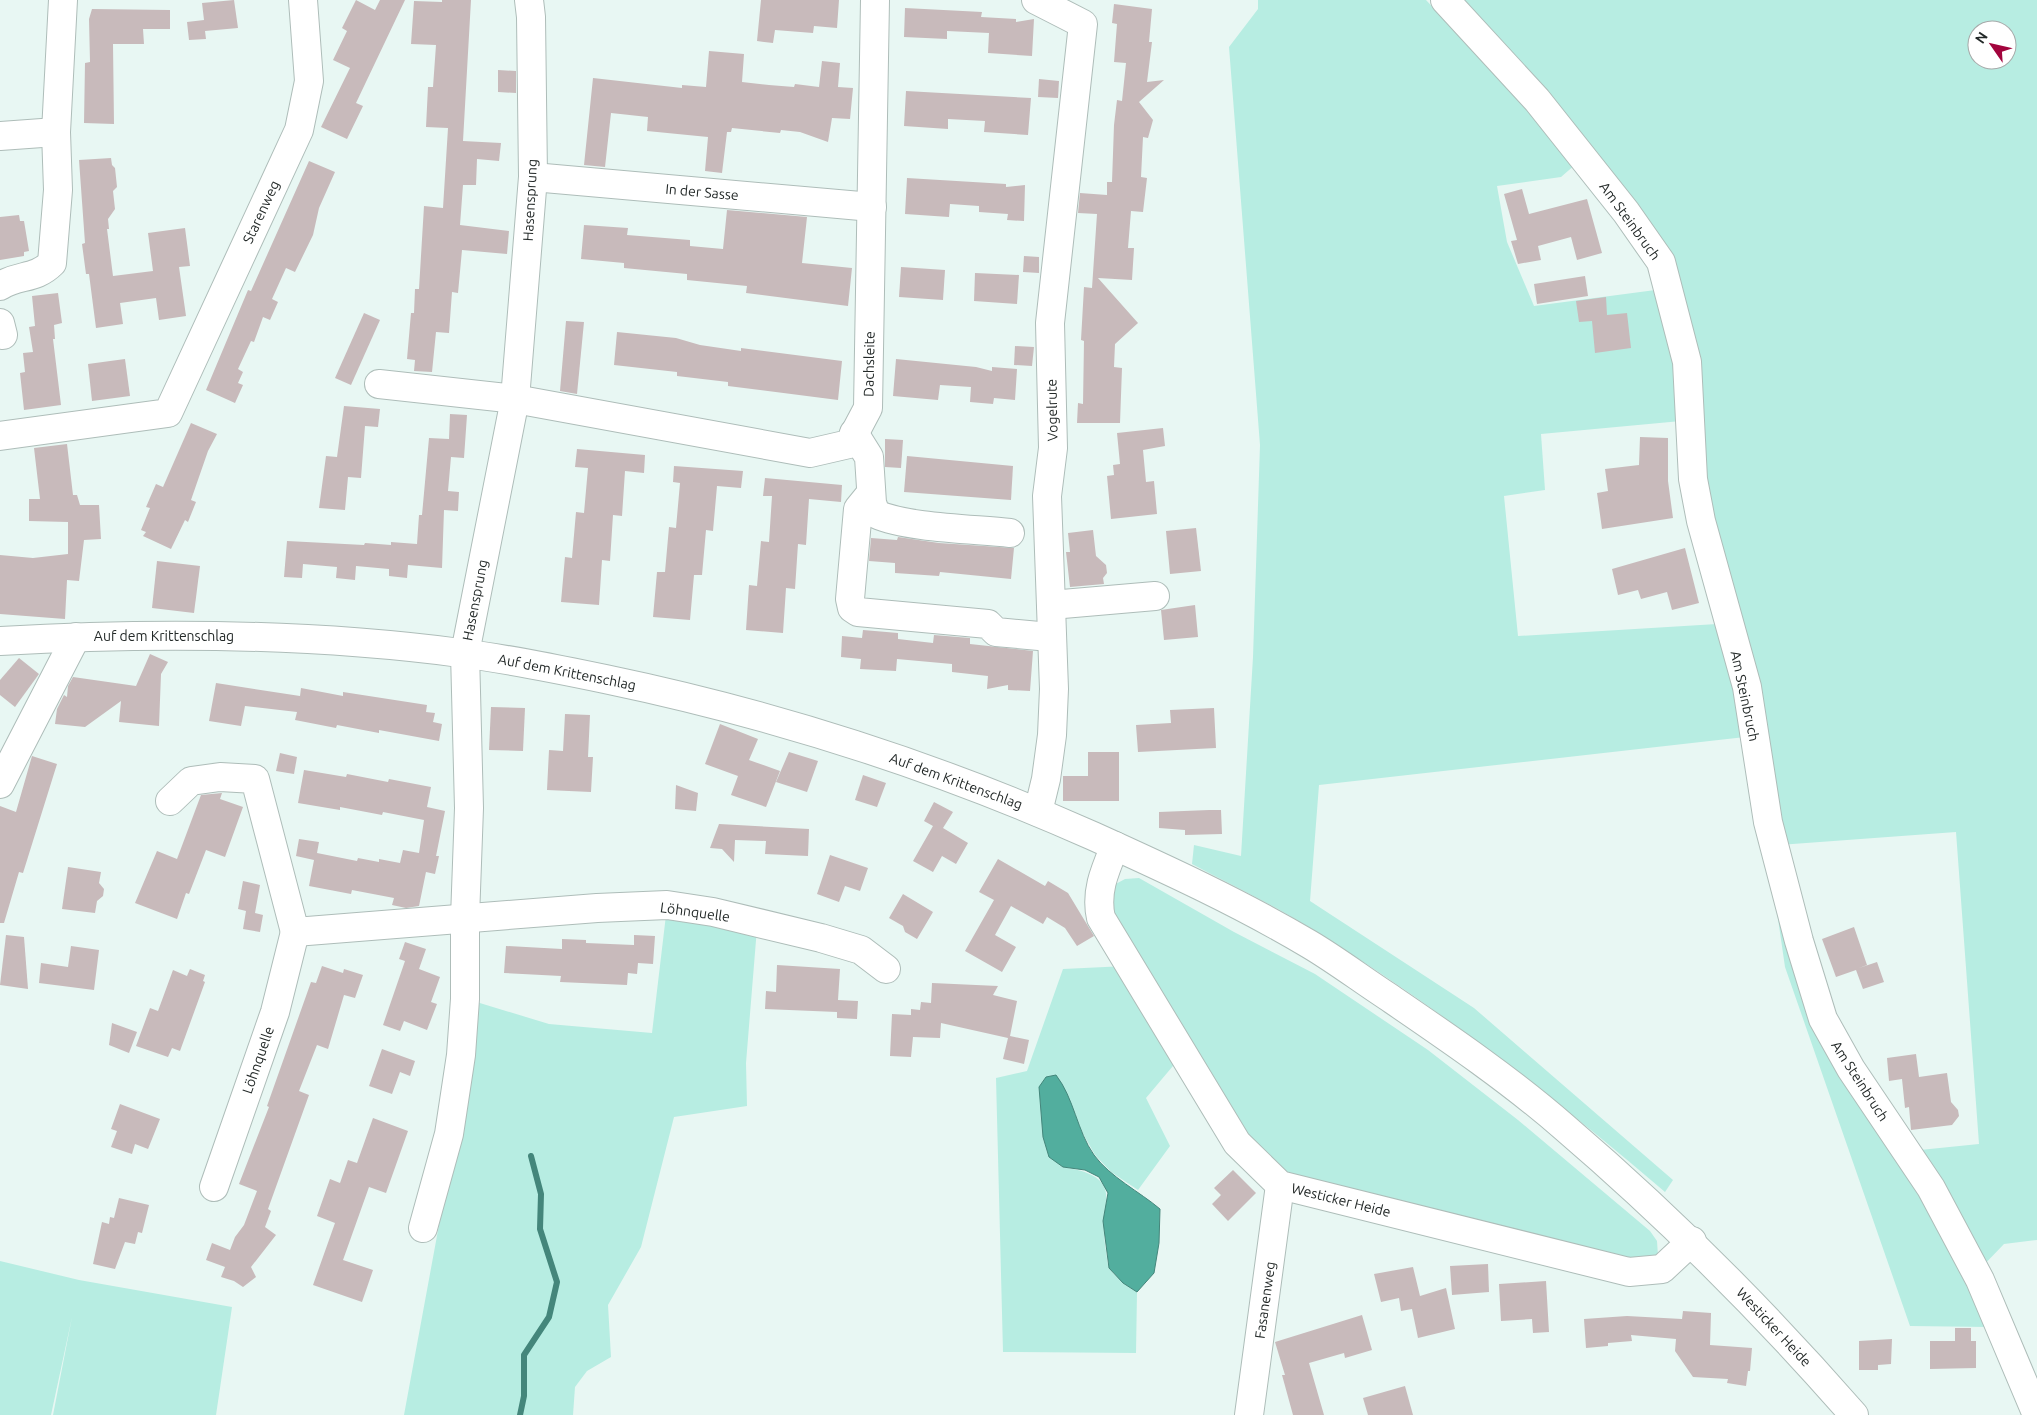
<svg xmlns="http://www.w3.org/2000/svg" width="2037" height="1415" font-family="Ubuntu,sans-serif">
<rect width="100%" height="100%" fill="#e8f7f3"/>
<g fill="#b7ede2" fill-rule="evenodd">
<path d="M1258,0h168l103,110 47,54 -15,13 -64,9 10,56 27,64 129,-17 18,132 -140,13 4,56 -41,6 14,140 199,-12 28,113 -426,48 -9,116 164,107 199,172 -8,12c-111,-95 -226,-184 -350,-261 -39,-25 -82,-45 -123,-67l2,-19 47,11 12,-199 7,-212 -31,-398 29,-38z"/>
<path d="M1459,0h578v1240l-33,4 -26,27 -68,-120 69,-7 -23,-312 -177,13 -74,-330 -35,-262zM1977,30h30v30h-30z"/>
<polygon points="1768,850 1792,937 1989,1327 1910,1326 1785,967"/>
<polygon points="1139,878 1234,932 1315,974 1428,1050 1518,1120 1650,1231 1657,1241 1658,1256 1630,1269 1283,1180 1241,1139 1105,908 1112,886 1125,879"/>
<polygon points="666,915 757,928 746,1063 747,1106 674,1117 641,1247 608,1305 611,1357 587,1371 575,1387 573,1415 404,1415 455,1138 470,1000 549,1024 652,1033"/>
<path d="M1126,966l57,88 -37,44 24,48 -32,44 -27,-18 -16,-17 -18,-32 -14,44c67,11 34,36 43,84 1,5 1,14 4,18 7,10 17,17 27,23l-1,61 -133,-1 -7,-274 31,-7 36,-102z"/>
<polygon points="0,1261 79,1280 232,1307 216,1415 53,1415 72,1317 51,1415 0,1415"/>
</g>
<path fill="#52ae9e" stroke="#44867b" d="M1056,1075c18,23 21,56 38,80 16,22 46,37 66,54l-1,34 -5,30 -17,19 -14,-9 -14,-15 -6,-47 5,-28 -9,-16 -14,-7 -22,-3 -14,-10 -6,-20 -4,-50 7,-10z"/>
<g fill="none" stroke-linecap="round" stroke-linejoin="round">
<polyline stroke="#44867b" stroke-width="6" points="520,1415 524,1396 524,1355 549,1317 557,1282 540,1229 541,1194 531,1156"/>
</g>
<g fill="#c8babb">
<polygon points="234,0 238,28 205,31 206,39 189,40 187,22 204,20 202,3"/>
<polygon points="356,0 375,10 380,0 405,0 356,103 363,106 347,139 321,127 350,68 333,60 347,31 342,28"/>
<polygon points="442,0 471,0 463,141 501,143 499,161 477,159 476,185 463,185 460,225 509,231 507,254 462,250 458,293 452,292 449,333 436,332 432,372 414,371 415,360 407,359 411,313 414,313 415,289 419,289 424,206 443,208 448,128 426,127 428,87 433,87 436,45 411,44 414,1 442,2"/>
<polygon points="761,0 839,0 837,28 814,26 813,33 775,30 773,43 757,41"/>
<polygon points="1114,4 1152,9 1149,42 1152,42 1147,82 1164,80 1139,102 1153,120 1148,138 1143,137 1141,177 1147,178 1143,212 1131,211 1128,248 1134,248 1132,280 1098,278 1138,323 1115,344 1114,367 1122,368 1120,423 1077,423 1078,403 1083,404 1084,341 1081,340 1084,287 1092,288 1097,214 1078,213 1080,193 1107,195 1107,182 1112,182 1114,125 1117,100 1122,101 1126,63 1114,62 1117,24 1112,23"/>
<polygon points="905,8 982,12 981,17 1016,19 1016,22 1034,19 1032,56 988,53 989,33 947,31 947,39 904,37"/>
<polygon points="92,9 170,10 170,29 143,29 144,44 113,44 114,124 84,123 85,63 90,62 89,19"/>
<polygon points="709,51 744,54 742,82 769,85 794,87 795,84 819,87 822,61 840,63 838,87 853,88 850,119 832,118 828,142 800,132 781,130 780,133 732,128 731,132 727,132 722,173 705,171 708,137 647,131 648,117 611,113 605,167 584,165 593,78 682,88 682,85 706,87"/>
<polygon points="498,70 516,71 516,93 498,92"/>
<polygon points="1039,79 1059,81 1058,98 1038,97"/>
<polygon points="906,91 1031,98 1028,135 984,132 985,121 948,119 948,129 904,126"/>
<polygon points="111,158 112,165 115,168 117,187 113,191 115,209 108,219 109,229 107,229 113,276 153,271 148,233 185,228 190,266 179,267 186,316 159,320 156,298 120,303 123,324 96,328 89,274 86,274 82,244 85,243 79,160"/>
<polygon points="309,161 335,172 319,208 313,235 295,272 286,268 272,299 278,302 270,320 263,317 254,342 251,341 238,369 243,372 238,383 243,385 235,403 206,390 248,290 251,291"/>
<polygon points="907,178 1006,184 1006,187 1025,185 1024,221 1007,220 1008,214 979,212 979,206 950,204 949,217 905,214"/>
<polygon points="1522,189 1529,214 1587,199 1602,253 1577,260 1571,237 1538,246 1541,260 1518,264 1511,241 1517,240 1504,194"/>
<polygon points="727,210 807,217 802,263 852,268 848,306 746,293 747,286 687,280 687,274 624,268 624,263 581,259 584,225 628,228 627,235 690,240 690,246 723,249"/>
<polygon points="19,215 20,221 24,221 29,251 24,252 24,256 0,260 0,217"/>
<polygon points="1024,256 1039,257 1039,273 1023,272"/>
<polygon points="901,267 945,270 943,300 899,297"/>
<polygon points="975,273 1019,275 1017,304 974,301"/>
<polygon points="1585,276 1588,296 1537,304 1534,284"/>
<polygon points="58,293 62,323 54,325 55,339 53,339 61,405 24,410 20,373 25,372 23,353 33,352 29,327 35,326 32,296"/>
<polygon points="1606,297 1607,315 1627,313 1631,348 1595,353 1592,321 1579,322 1576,301"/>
<polygon points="364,313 380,320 351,385 335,378"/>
<polygon points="566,321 584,322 577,394 560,391"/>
<polygon points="617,332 676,338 700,345 741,351 741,348 842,361 838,400 728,386 728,382 677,376 677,372 614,365"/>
<polygon points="1015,346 1034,347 1032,366 1014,365"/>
<polygon points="125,359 130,396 92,401 88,364"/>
<polygon points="896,359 976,367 992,371 992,367 1017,369 1015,400 994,398 993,404 970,402 971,387 940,385 938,400 893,396"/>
<polygon points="344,406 380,409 378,427 365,426 361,478 348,477 345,510 319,508 326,456 337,457"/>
<polygon points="450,414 467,415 464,458 451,457 448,491 459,492 458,511 444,510 442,568 408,565 407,578 389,576 389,569 356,566 355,580 336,578 337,567 303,564 302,578 284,577 287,541 364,545 365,543 391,545 391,542 417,544 419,515 422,515 429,438 449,439"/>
<polygon points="191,423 217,434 208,451 191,500 196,502 188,522 185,520 171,549 143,536 146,532 141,530 150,508 146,507 156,484 163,487"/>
<polygon points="1163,428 1165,446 1143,450 1146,482 1154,481 1157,514 1111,519 1107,476 1114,475 1113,465 1120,464 1117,433"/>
<polygon points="1640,437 1668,438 1668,481 1673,518 1602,529 1597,493 1608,491 1605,469 1639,465"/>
<polygon points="885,439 903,440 901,468 885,467"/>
<polygon points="67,444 73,495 77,495 80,505 99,505 101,539 84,540 79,581 67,580 65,619 0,614 0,555 33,558 68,554 68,522 29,521 29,499 40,499 34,448"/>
<polygon points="577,449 645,455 644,473 625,471 622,516 613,515 610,561 602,560 599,605 561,602 565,557 572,558 576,512 584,513 588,468 575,467"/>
<polygon points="907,456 1013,466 1011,500 904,492"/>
<polygon points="674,466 743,471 741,488 717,486 713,531 706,530 702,575 694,575 690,620 653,617 657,572 665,572 669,527 676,528 680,483 673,482"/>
<polygon points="765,478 842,485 841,502 809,499 806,545 798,544 795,589 786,588 783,633 746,630 749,585 757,586 761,541 769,542 772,496 763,496"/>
<polygon points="1196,528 1201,571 1170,574 1166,531"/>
<polygon points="1093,530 1096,556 1106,565 1107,573 1103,578 1104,584 1070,587 1066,552 1070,552 1068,533"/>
<polygon points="898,537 939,543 1014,548 1011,579 940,572 939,576 895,573 895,563 869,561 871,538 897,540"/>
<polygon points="1685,548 1699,603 1672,610 1667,592 1641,599 1638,590 1618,595 1612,569"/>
<polygon points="157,561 200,566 194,613 152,608"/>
<polygon points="1195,605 1198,637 1164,640 1161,610"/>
<polygon points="863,630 898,633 898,639 933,643 934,635 970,638 970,644 1033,651 1030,691 1008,690 1008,685 987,689 988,676 952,672 952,664 897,659 896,671 860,669 861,659 841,657 842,636 862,638"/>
<polygon points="150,654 168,662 161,674 159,726 119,722 121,701 85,727 55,724 57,709 64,695 67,697 68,686 73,677 136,686"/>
<polygon points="19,658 39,674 15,707 0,695 0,680"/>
<polygon points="216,683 300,696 301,688 343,696 343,692 427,705 426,712 435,713 433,722 442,724 439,741 379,730 379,733 337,725 336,728 295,720 297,712 245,706 241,726 209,721"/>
<polygon points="491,707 525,708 523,751 489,750"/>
<polygon points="1214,708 1216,748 1138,752 1136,725 1171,723 1170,710"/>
<polygon points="565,714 590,715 588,757 593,757 591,792 547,790 549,750 563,751"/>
<polygon points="720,724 758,739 749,760 780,771 766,807 731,795 738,776 705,764"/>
<polygon points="789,752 818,761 807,792 776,782"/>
<polygon points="1088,752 1119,752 1119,801 1063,801 1063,776 1088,776"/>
<polygon points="280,753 297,757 294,774 276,771"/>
<polygon points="32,756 57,764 23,873 19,872 4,923 0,923 0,806 16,812"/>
<polygon points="304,770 346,777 347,774 388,782 389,779 431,787 427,807 445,811 436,856 439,856 435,874 426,872 419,906 406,908 392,905 394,898 352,890 351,894 309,886 314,860 296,856 299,839 319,842 317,853 357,861 358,858 379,862 379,859 400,863 403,850 419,853 424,820 383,812 382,815 340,807 340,810 298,803"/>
<polygon points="863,775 886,783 877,807 855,800"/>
<polygon points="676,785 698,793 696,811 675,809"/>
<polygon points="222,793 220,799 243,807 225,857 206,850 189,894 186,893 177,919 135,903 157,851 177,859 201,795"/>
<polygon points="934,802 953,812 943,828 968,843 956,864 942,856 933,872 913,861 933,826 924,821"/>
<polygon points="1209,810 1221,810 1222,834 1185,835 1185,830 1159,828 1159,812"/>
<polygon points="719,824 809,829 808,856 765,854 766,841 735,840 734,862 722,849 710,848"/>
<polygon points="830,855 868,868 860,891 845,886 839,902 817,894"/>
<polygon points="998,859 1045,886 1048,881 1068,893 1094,936 1077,946 1065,928 1047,917 1043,924 1011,906 995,935 1016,947 1002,972 965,951 994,900 979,892"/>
<polygon points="68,867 101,872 99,883 104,889 103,896 97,901 95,913 62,909"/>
<polygon points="243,881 260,885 255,913 263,915 260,932 243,929 246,911 238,909"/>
<polygon points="903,894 933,912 917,939 905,932 903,926 889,918"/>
<polygon points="1854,927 1867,965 1859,968 1877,962 1884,982 1863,989 1856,970 1836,977 1822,939"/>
<polygon points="6,935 24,937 28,989 0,985"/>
<polygon points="634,935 655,936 653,964 638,963 637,974 628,973 627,985 560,982 561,976 504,973 506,946 562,949 562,939 586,940 586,943 634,945"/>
<polygon points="405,942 426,949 419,969 440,977 431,1002 437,1004 427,1030 404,1021 400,1031 383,1025 405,961 399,959"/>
<polygon points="71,946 99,950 94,990 39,983 41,963 68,967"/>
<polygon points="777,965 840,969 838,1000 858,1001 857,1019 837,1018 837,1012 765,1009 766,991 776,992"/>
<polygon points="322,966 343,973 344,969 363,975 355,998 344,995 328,1049 317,1045 299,1091 309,1095 268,1209 271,1211 265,1227 276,1235 251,1267 256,1277 243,1287 234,1281 221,1277 225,1267 206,1260 212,1243 230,1250 235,1237 244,1225 257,1191 239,1184 269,1107 267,1106 311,982 316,983"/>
<polygon points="190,969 205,975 203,981 205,982 180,1051 172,1048 168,1057 136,1046 150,1008 158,1011 173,970 187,976"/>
<polygon points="932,983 998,986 993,995 1017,1001 1010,1036 1029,1040 1024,1064 1003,1059 1008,1038 941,1023 940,1038 913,1037 911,1057 890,1056 892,1014 911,1015 911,1009 920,1010 921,1002 931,1003"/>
<polygon points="112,1023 137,1032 129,1053 109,1045"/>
<polygon points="382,1049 415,1061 410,1076 400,1072 392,1094 369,1086"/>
<polygon points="1916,1054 1919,1077 1947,1073 1951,1102 1958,1110 1959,1116 1952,1125 1911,1130 1909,1107 1905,1108 1902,1079 1889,1081 1887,1058"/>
<polygon points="120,1104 160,1119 148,1149 135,1144 132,1154 111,1147 117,1131 111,1129"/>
<polygon points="373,1118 408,1131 386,1193 369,1187 343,1260 373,1270 362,1302 313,1285 335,1223 317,1216 330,1179 340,1183 348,1160 357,1163"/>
<polygon points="1233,1170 1256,1193 1228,1221 1212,1204 1221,1195 1214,1188"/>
<polygon points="119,1198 149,1205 142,1233 138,1232 135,1244 125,1242 115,1269 93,1264 102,1222 109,1224 110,1217 114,1218"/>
<polygon points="1488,1264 1489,1292 1452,1295 1450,1266"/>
<polygon points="1413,1267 1420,1296 1446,1288 1455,1329 1418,1338 1412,1309 1401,1311 1399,1298 1381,1302 1374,1274"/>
<polygon points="1546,1281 1549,1332 1533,1333 1532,1319 1501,1321 1499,1284"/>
<polygon points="1683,1311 1711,1313 1710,1345 1752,1348 1750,1371 1748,1371 1746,1386 1727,1383 1728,1379 1693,1377 1675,1351 1676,1339 1631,1335 1632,1341 1608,1343 1608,1346 1586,1348 1584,1319 1627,1316 1682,1319"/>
<polygon points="1362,1315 1372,1350 1345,1358 1344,1353 1309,1363 1324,1415 1293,1415 1282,1375 1285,1375 1275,1342"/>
<polygon points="1955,1328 1971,1328 1971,1341 1976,1341 1976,1368 1930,1369 1930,1341 1955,1341"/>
<polygon points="1892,1339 1891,1364 1878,1365 1878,1370 1859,1370 1859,1341"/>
<polygon points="1405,1386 1413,1415 1368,1415 1363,1398"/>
</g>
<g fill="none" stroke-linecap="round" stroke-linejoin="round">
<g stroke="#aebdb9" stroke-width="30">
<g id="minor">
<polyline points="1036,0 1083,24 1050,323 1053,448 1047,496 1054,689 1052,735 1046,779 1038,812"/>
<polyline points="1445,0 1537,100 1626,212 1661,262 1687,362 1693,479 1701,521 1747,687 1768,822 1799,941 1823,1019 1851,1069 1931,1188 1980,1280 2037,1415"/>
<polyline points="0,136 56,132"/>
<polyline points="533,177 872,207"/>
<path d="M0,286c19,-12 35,-6 52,-23l6,-73 -2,-58 7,-132"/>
<polyline points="0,323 3,335"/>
<polyline points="379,384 515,399 810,453 849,444 868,408 875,0"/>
<path d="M854,433l15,24 3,46 4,11c31,14 97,15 134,19"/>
<polyline points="0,436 168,413 299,130 309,81 303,0"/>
<polyline points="871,493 858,509 850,599 852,608 858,612 988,624 996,632 1050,637"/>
<polyline points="1051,605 1155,596"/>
<path d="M0,641c154,-9 308,-8 460,12 49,6 97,16 145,26 168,35 331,87 488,157 73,33 147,67 216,108 27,16 52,35 78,52 60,41 122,83 177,131 104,89 200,185 290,288"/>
<polyline points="0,784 76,637"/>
<polyline points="170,801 191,781 220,777 255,779 295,932 597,908 667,905 713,912 821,938 861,950 886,969"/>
<path d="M1115,846c-10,24 -20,46 -14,72l136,225 43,42 349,87 33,-3 30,-28"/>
<polyline points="214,1187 275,1012 295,932"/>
<polyline points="423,1228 449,1134 461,1055 465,999 465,918 469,808 465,653 515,399 533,177 531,17 529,0"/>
<polyline points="1249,1415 1280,1185"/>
</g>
</g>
<use href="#minor" stroke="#fff" stroke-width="28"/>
</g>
<g text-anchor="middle" stroke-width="5" stroke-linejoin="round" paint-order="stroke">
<g font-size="14" fill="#232928" stroke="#fff">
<text transform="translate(702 192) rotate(5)" y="5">In der Sasse</text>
<text transform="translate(530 200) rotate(-87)" y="5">Hasensprung</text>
<text transform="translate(261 212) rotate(-65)" y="5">Starenweg</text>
<text transform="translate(1630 221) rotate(54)" y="5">Am Steinbruch</text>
<text transform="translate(869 364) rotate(-89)" y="5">Dachsleite</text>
<text transform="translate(1052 410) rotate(-91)" y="5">Vogelrute</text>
<text transform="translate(475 600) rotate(-79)" y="5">Hasensprung</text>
<text x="164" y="641">Auf dem Krittenschlag</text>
<text transform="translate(567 672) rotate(11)" y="5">Auf dem Krittenschlag</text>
<text transform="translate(1745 696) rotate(78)" y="5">Am Steinbruch</text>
<text transform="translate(956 781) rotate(20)" y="5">Auf dem Krittenschlag</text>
<text transform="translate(695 912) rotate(8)" y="5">Löhnquelle</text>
<text transform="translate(258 1060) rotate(-71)" y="5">Löhnquelle</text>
<text transform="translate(1860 1081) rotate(57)" y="5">Am Steinbruch</text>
<text transform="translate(1341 1200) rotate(14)" y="5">Westicker Heide</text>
<text transform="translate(1265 1300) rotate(-82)" y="5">Fasanenweg</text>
<text transform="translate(1774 1327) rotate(47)" y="5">Westicker Heide</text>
</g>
</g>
<g transform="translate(1992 45) rotate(304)"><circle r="24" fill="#ffffff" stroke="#a7a9a9"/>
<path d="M0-4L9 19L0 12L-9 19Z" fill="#a2043d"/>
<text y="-8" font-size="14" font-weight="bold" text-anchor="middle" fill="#232928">N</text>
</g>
</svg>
